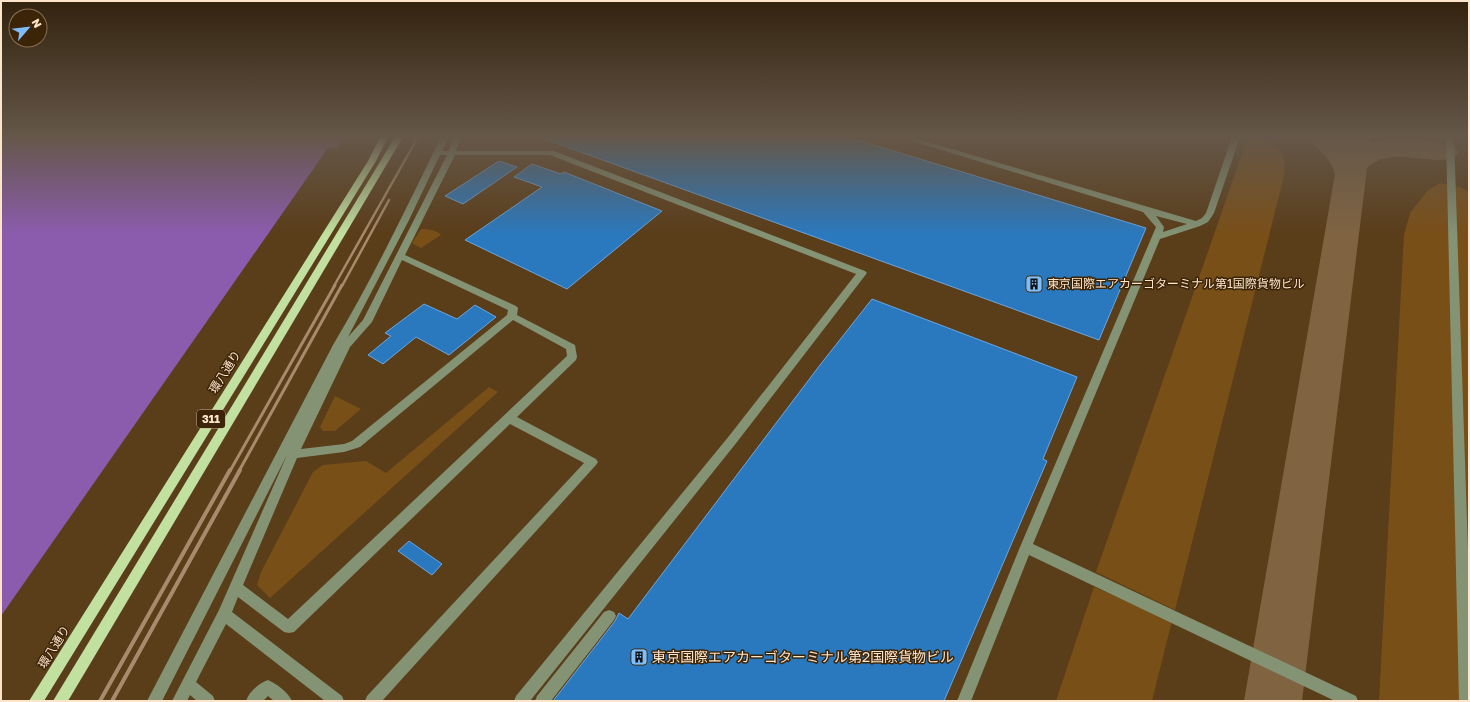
<svg xmlns="http://www.w3.org/2000/svg" width="1470" height="702" font-family="'Golos Text','Noto Sans JP',sans-serif">
<rect width="100%" height="100%" fill="#5a3d19"/>
<g fill="#794f18">
<polygon points="1248,137 1263,137 1280,150 1285,162 1284,176 1175,610 1096,572"/>
<polygon points="1440,183 1460,187 1469,192 1469,701 1379,701 1404,235 1410,213 1427,191"/>
<path d="M421,229c7,0 16,1 20,6l-20,13 -9,-5z"/>
<polygon points="489,387 498,392 270,598 257,585 261,572 313,472 323,465 366,461 386,473"/>
<polygon points="335,396 361,409 335,431 323,431 320,427"/>
<polygon points="1094,587 1172,621 1152,701 1056,701"/>
</g>
<polygon fill="#8b5cae" points="1,137 344,137 337,148 328,148 1,616"/>
<g fill="none" stroke-linecap="round" stroke-linejoin="round">
<path fill="#806442" fill-rule="evenodd" d="M1308,137h63l-1,6c28,-7 56,-4 84,3l4,6 -4,6c-29,8 -62,-13 -87,10l-65,533h-58l91,-527c-5,-19 -17,-23 -27,-37z"/>
</g>
<g fill="#2a79be" stroke="#6aa6e2">
<polygon points="543,137 848,137 1146,228 1099,340 542,138"/>
<polygon points="499,161 517,167 463,204 445,196"/>
<polygon points="532,164 561,174 564,172 662,211 567,289 465,240 542,187 514,177"/>
<polygon points="872,299 1077,377 1043,459 1047,461 944,701 553,701 615,621 619,613 628,619 820,365"/>
<polygon points="424,304 457,319 475,305 496,317 449,355 416,337 383,364 368,355 391,336 385,333"/>
<polygon points="409,541 442,564 432,575 398,551"/>
</g>
<g fill="none" stroke-linecap="round" stroke-linejoin="round">
<g fill="#839374" fill-rule="evenodd">
<path d="M441,137h8l-7,14h7l4,-14h8l-5,14h98l311,120 2,2 -130,169 -207,259h-16l2,-5 213,-260 127,-162 -306,-119h-95l-50,100 111,51 2,2 -1,7 58,30 2,12 -1,3 -59,57 79,42 2,3 -2,3 -214,236h-17l2,-5 217,-233 -74,-39 -216,208 -5,1 -5,-1 -46,-35 -6,15 110,84 2,5h-19l-99,-77 -30,58 17,14 2,5h-18l-7,-6 -3,6h-15l47,-91 68,-155 -125,246h-15l186,-356c40,-67 74,-138 108,-208zM440,155h7l-84,165 -15,17 61,-117zM402,260l106,50 -1,5 -155,126 -8,3 -43,5 49,-102 22,-25zM513,320l53,29 1,7 -279,263 -45,-34 54,-127 47,-6 16,-5z"/>
<path d="M900,137h11l285,84 6,-3 4,-5 26,-76h8l-26,76 -6,9 -8,4 -40,13 -127,305 323,152 2,5h-23l-306,-146 -58,146h-14l63,-154 136,-320 -13,-15zM1156,216l31,8 -24,8 1,-5z"/>
<polygon points="1446,137 1454,137 1469,580 1469,701 1459,701"/>
<polygon points="609,610 614,612 616,616 614,620 551,701 535,701 537,696 604,612"/>
<path d="M268,680c9,4 20,12 24,21h-18l-6,-5 -5,5h-17c3,-9 13,-18 22,-21z"/>
</g>
<g fill="#c2e1a0" fill-rule="evenodd">
<polygon points="380,137 388,137 376,161 44,701 29,701 368,161"/>
<polygon points="395,137 403,137 68,701 53,701"/>
</g>
<g stroke="#a68b6c" stroke-width="2.5">
<polyline points="334,286 418,137"/>
<polyline points="342,286 389,200"/>
</g>
<g stroke="#a68b6c" stroke-width="3">
<polyline points="230,471 335,285"/>
<polyline points="239,471 342,285"/>
</g>
<g stroke="#a68b6c" stroke-width="4">
<polyline points="100,701 230,470"/>
<polyline points="112,701 240,470"/>
</g>
</g>
<linearGradient id="sky" x2="0" y2="1"><stop stop-color="#32220e"/><stop offset="0.58" stop-color="#655749"/><stop offset="1" stop-color="#655749" stop-opacity="0"/></linearGradient>
<rect width="1470" height="235" fill="url(#sky)"/>
<defs>
<g id="building-square" transform="scale(0.9)"><rect x="-9" y="-9" width="18" height="18" rx="4" fill="#7fbdfa" stroke="#3b2407"/><path d="M-4-6H4V6H1V3H-1V6H-4ZM-2.5-4.3h1.7v1.8h-1.7ZM.8-4.3h1.7v1.8H.8ZM-2.5-1h1.7V.8h-1.7ZM.8-1h1.7V.8H.8Z" fill="#111"/></g>
</defs>
<g fill-rule="evenodd">
<use href="#building-square" x="1034" y="284"/>
<use href="#building-square" x="639" y="657"/>
</g>
<g text-anchor="middle" stroke-width="3" stroke-linejoin="round" paint-order="stroke">
<rect fill="#3b2407" stroke="#c3aa90" stroke-width="1" x="197" y="410" width="28" height="18" rx="3"/>
<g font-size="11" font-weight="bold" fill="#fde4cb">
<text x="211" y="423">311</text>
</g>
<g font-size="12" fill="#fde4cb" stroke="#3b2407" text-anchor="start">
<text x="1047" y="288">東京国際エアカーゴターミナル第1国際貨物ビル</text>
</g>
<g font-size="12" fill="#fde4cb" stroke="#3b2407">
<text transform="translate(225 372) rotate(-58)" y="4">環八通り</text>
<text transform="translate(54 647) rotate(-58)" y="4">環八通り</text>
</g>
<g font-size="14" fill="#fde4cb" stroke="#3b2407" text-anchor="start">
<text x="652" y="662">東京国際エアカーゴターミナル第2国際貨物ビル</text>
</g>
</g>
<rect width="1470" height="702" fill="none" stroke="#fde4cb" stroke-width="4"/>
<g transform="translate(28 28) rotate(62)"><circle r="19" fill="#3b2407" stroke="#897155"/>
<path d="M0-3L7 15L0 10L-7 15Z" fill="#7fbdfa"/>
<text y="-6" font-size="11" font-weight="bold" text-anchor="middle" fill="#fde4cb">N</text>
</g>
</svg>
